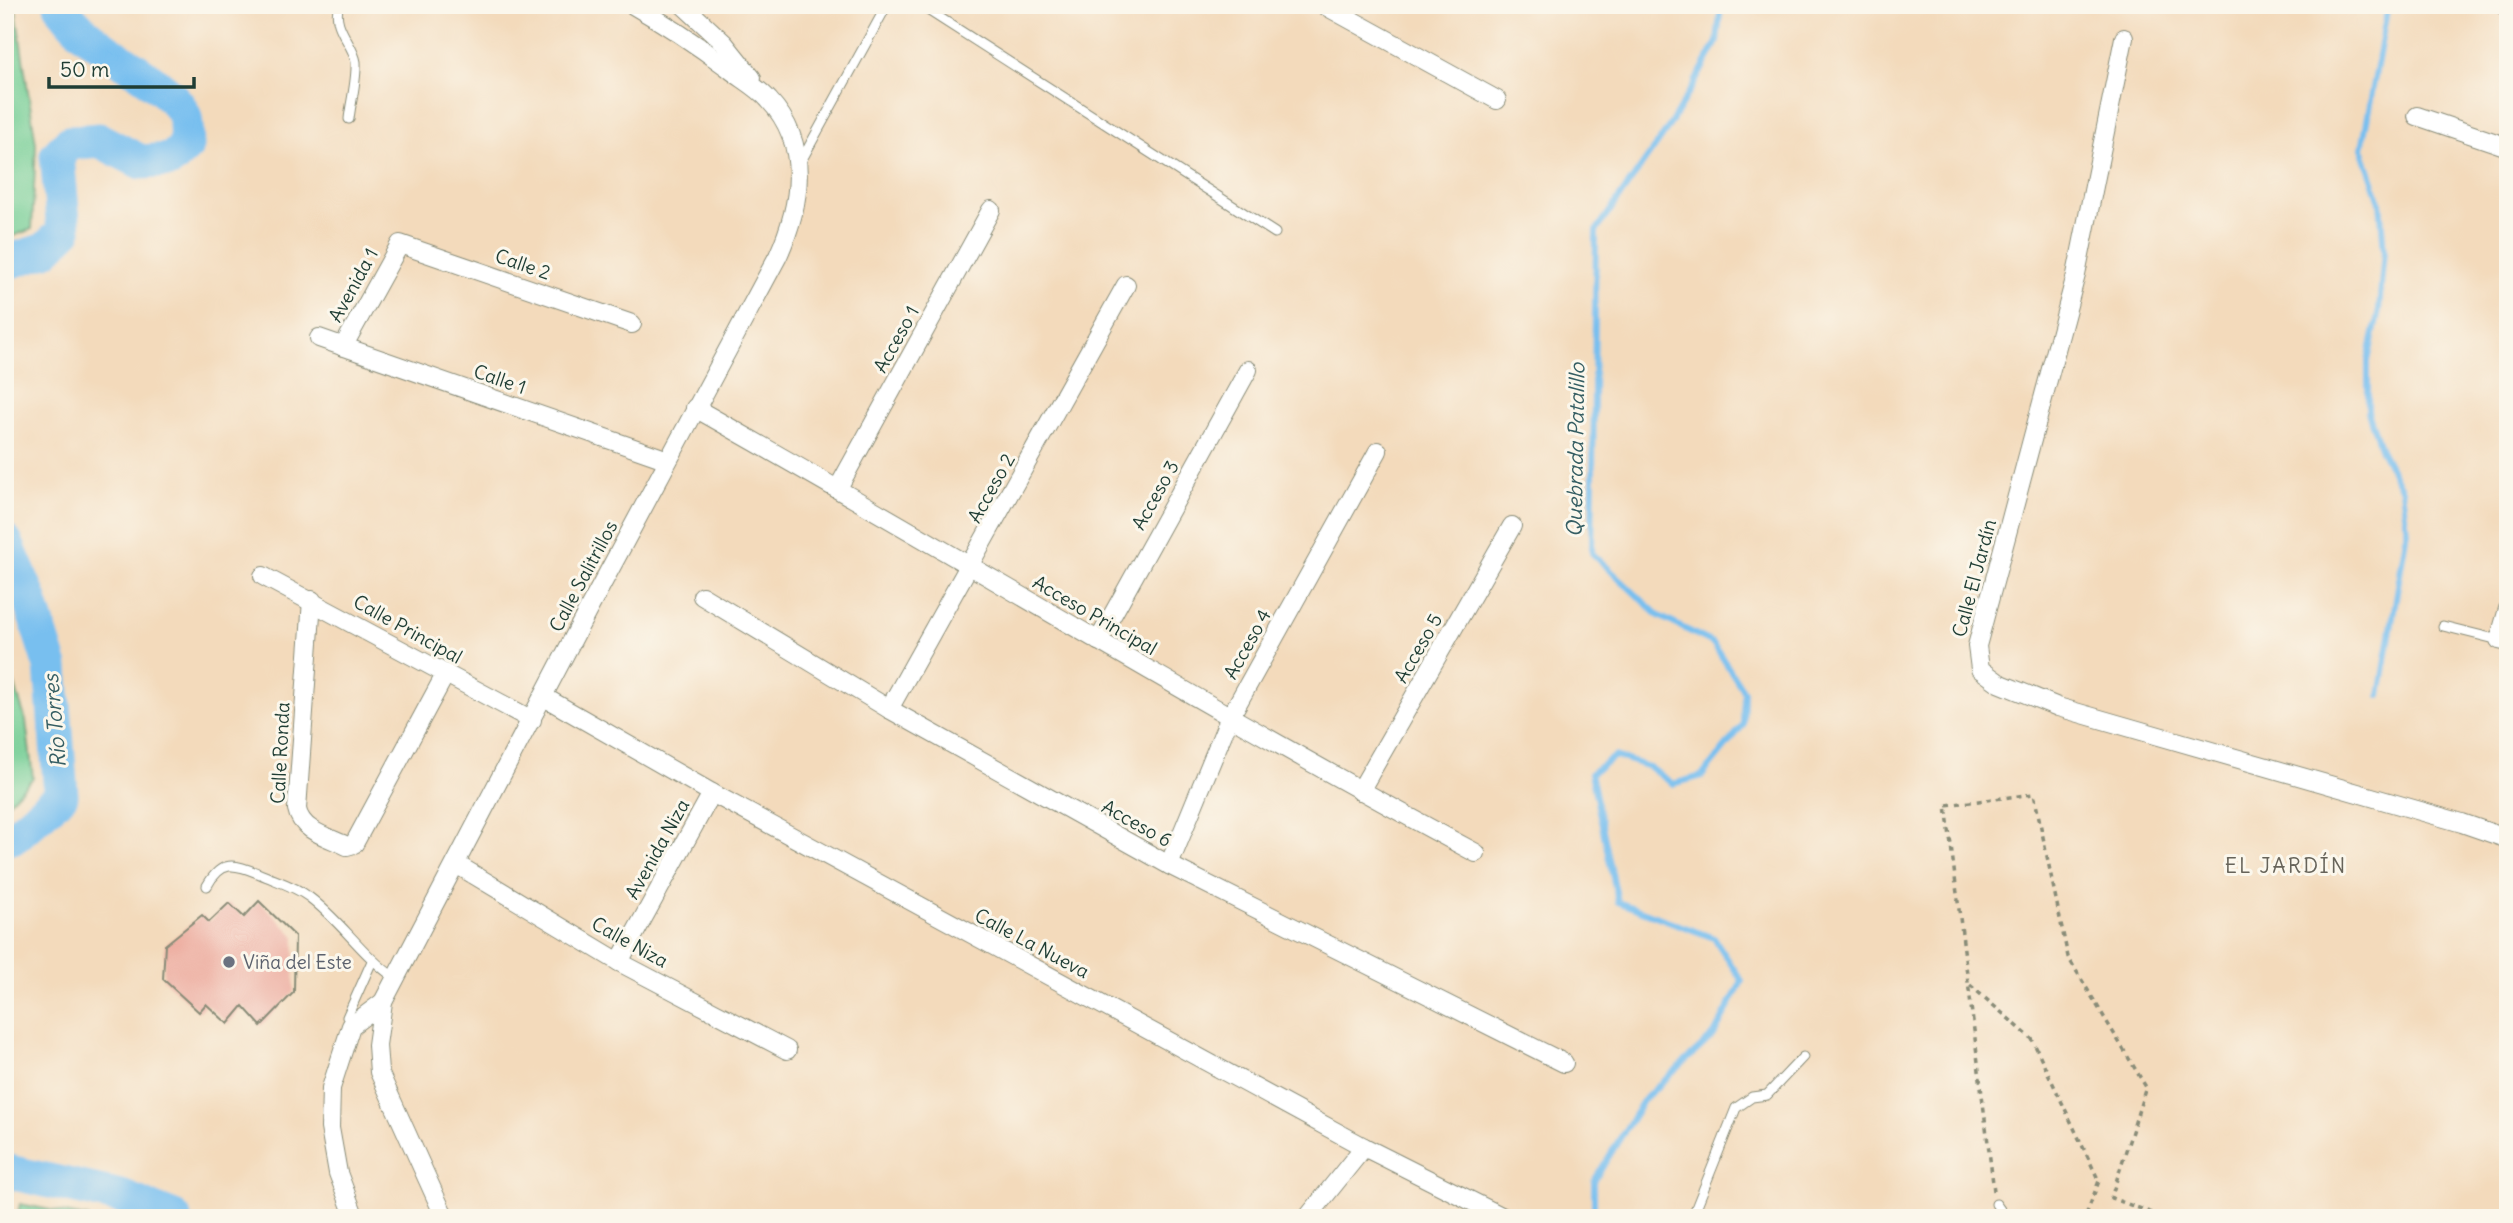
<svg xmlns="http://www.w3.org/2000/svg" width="2513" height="1223" font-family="Delius,sans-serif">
<rect width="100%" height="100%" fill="#fbf7ec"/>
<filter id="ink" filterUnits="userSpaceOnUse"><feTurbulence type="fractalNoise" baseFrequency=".0143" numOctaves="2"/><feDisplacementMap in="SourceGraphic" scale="14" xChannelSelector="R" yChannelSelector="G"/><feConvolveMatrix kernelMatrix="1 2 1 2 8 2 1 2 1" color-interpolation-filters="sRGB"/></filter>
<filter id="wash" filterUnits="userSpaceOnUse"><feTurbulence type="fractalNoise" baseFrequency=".00686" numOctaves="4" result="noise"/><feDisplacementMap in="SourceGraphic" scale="28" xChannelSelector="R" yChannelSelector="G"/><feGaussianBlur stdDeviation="1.57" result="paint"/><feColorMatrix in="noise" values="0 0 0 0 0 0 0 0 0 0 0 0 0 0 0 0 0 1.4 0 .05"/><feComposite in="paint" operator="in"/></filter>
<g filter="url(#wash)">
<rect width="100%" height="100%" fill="#f3dabb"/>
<g fill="#73cd94" stroke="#498564" stroke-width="2">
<polygon points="5,5 15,5 36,144 32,229 5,239"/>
<polygon points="5,655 26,721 33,778 5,806"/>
<polygon points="20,1204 90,1218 17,1218"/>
</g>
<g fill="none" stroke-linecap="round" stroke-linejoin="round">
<g stroke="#78bfef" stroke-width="6">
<polyline points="2380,696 2407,531 2402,490 2381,450 2368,412 2368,361 2379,310 2384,251 2380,202 2362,148 2388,5"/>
<polyline points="1594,1218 1594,1181 1644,1099 1714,1035 1742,981 1714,938 1618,902 1591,773 1615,756 1649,767 1673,784 1702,776 1743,725 1744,692 1713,643 1659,616 1592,553 1596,231 1666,131 1694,84 1717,42 1721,5"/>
</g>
<g stroke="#78bfef" stroke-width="35">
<path d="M5,263l40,-13 19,-19 -7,-75 12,-13 30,-3 42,22 30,-2 16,-15c-1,-8 0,-19 -2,-27 -11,-38 -100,-67 -124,-113"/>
<polyline points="5,541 29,597 51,667 61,795 15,836 5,839"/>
<polyline points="5,1171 121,1197 174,1218"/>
</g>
</g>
<g id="blocks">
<polygon fill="#edada0" points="259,901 295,936 294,992 261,1026 243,1006 228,1024 206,1004 199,1012 163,979 165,945 202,915 209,922 229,903 244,917"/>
</g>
</g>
<g filter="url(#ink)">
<use href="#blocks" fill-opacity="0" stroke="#898c78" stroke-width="2"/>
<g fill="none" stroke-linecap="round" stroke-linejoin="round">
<g stroke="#898c78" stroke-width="11">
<g id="lane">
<path d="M339,5c-8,21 15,40 17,57 1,18 -5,39 -7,57"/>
<polyline points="920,5 1275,233"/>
<polyline points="800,163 887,5"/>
<polyline points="2443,626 2499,640"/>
<path d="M207,886c15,-27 27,-22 53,-12 16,7 35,12 49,23 32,24 53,58 86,81"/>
<polyline points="347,1017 372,961"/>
<polyline points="1996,1204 2006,1218"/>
<polyline points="1692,1218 1736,1108 1752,1097 1767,1095 1803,1057"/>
</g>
</g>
<g stroke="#898c78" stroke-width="20">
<g id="street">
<polyline points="683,5 724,43 752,78"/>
<polyline points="1324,5 1497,100"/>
<polyline points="2503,5 2508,7"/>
<polyline points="2124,38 2076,275 1977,646 1980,669 1999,683 2058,707 2462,823 2508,839"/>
<polyline points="2417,116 2508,147"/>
<polyline points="319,338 668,460"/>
<polyline points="343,347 400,244 632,324"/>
<path d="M695,408c262,147 517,304 781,445"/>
<polyline points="838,488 991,210"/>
<polyline points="263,576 532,720"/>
<polyline points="702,596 889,709 1169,865 1564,1063"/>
<path d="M312,600l-15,209c4,22 31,28 50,37l7,-2 92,-171"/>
<polyline points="2508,609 2499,640 2508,642"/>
<polyline points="1098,641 1248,370"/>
<polyline points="544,697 712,793 1364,1147 1505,1218"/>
<polyline points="889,709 1126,285"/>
<polyline points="1360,791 1512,526"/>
<polyline points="456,864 619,962 787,1050"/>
<polyline points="1169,865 1229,719 1378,451"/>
<polyline points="619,962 712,793"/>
<polyline points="383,1002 377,1045 379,1072 445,1218"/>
<path d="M355,1218l-17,-45 -8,-45 1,-40 20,-62 32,-24 204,-390 191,-356c23,-51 33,-111 -9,-156 -11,-13 -29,-22 -42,-33 -31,-23 -61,-43 -94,-62"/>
<polyline points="1307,1218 1364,1147"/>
</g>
</g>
<g stroke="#898c78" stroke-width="3.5" stroke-dasharray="5 5" stroke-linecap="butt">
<polyline points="1970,985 2032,1039 2099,1181 2085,1218"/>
<polyline points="1994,1191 1946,805 2034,794 2068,957 2146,1087 2111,1198 2166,1218"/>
</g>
<use href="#lane" stroke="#fff" stroke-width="9"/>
<use href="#street" stroke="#fff" stroke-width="18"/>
</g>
</g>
<circle fill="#6b7280" stroke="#fbf7ec" stroke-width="2.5" cx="229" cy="962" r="7"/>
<g text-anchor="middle" stroke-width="6" stroke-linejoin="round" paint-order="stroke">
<g font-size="19" fill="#1f3d34" stroke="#fbf7ec">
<text transform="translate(523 264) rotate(19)" y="7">Calle 2</text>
<text transform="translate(353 285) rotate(-61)" y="7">Avenida 1</text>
<text transform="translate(896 339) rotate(-61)" y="7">Acceso 1</text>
<text transform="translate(500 379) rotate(19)" y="7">Calle 1</text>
<text transform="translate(991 488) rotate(-61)" y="7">Acceso 2</text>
<text transform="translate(1155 495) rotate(-61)" y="7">Acceso 3</text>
<text transform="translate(583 576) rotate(-62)" y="7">Calle Salitrillos</text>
<text transform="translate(1974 578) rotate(-75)" y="7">Calle El Jardín</text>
<text transform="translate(1095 615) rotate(30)" y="7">Acceso Principal</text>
<text transform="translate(408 629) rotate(29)" y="7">Calle Principal</text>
<text transform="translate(1247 644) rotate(-61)" y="7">Acceso 4</text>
<text transform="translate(1418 648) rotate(-60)" y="7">Acceso 5</text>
<text transform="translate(280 753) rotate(-87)" y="7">Calle Ronda</text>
<text transform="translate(1137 823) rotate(29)" y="7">Acceso 6</text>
<text transform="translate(657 849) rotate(-61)" y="7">Avenida Niza</text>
<text transform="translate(630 942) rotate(29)" y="7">Calle Niza</text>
<text transform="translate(1032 943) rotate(28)" y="7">Calle La Nueva</text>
</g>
<g font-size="19" fill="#5b616d" stroke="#fbf7ec" text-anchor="start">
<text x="243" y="969">Viña del Este</text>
</g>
<g font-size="21" font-style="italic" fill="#355e63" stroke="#fbf7ec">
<text transform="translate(1576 450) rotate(-89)" y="7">Quebrada Patalillo</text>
<text transform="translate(55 721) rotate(-95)" y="7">Río Torres</text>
</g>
<g font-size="21" letter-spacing="2" fill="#67645a" stroke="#fbf7ec">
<text x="2286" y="873">EL JARDÍN</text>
</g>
</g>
<rect width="2513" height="1223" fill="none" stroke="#fbf7ec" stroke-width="28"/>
<path d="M49 77v10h145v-10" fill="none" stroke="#1f3d34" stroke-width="3.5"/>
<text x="60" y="77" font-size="21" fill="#1f3d34" stroke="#fbf7ec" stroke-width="5" paint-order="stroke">50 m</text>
</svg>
